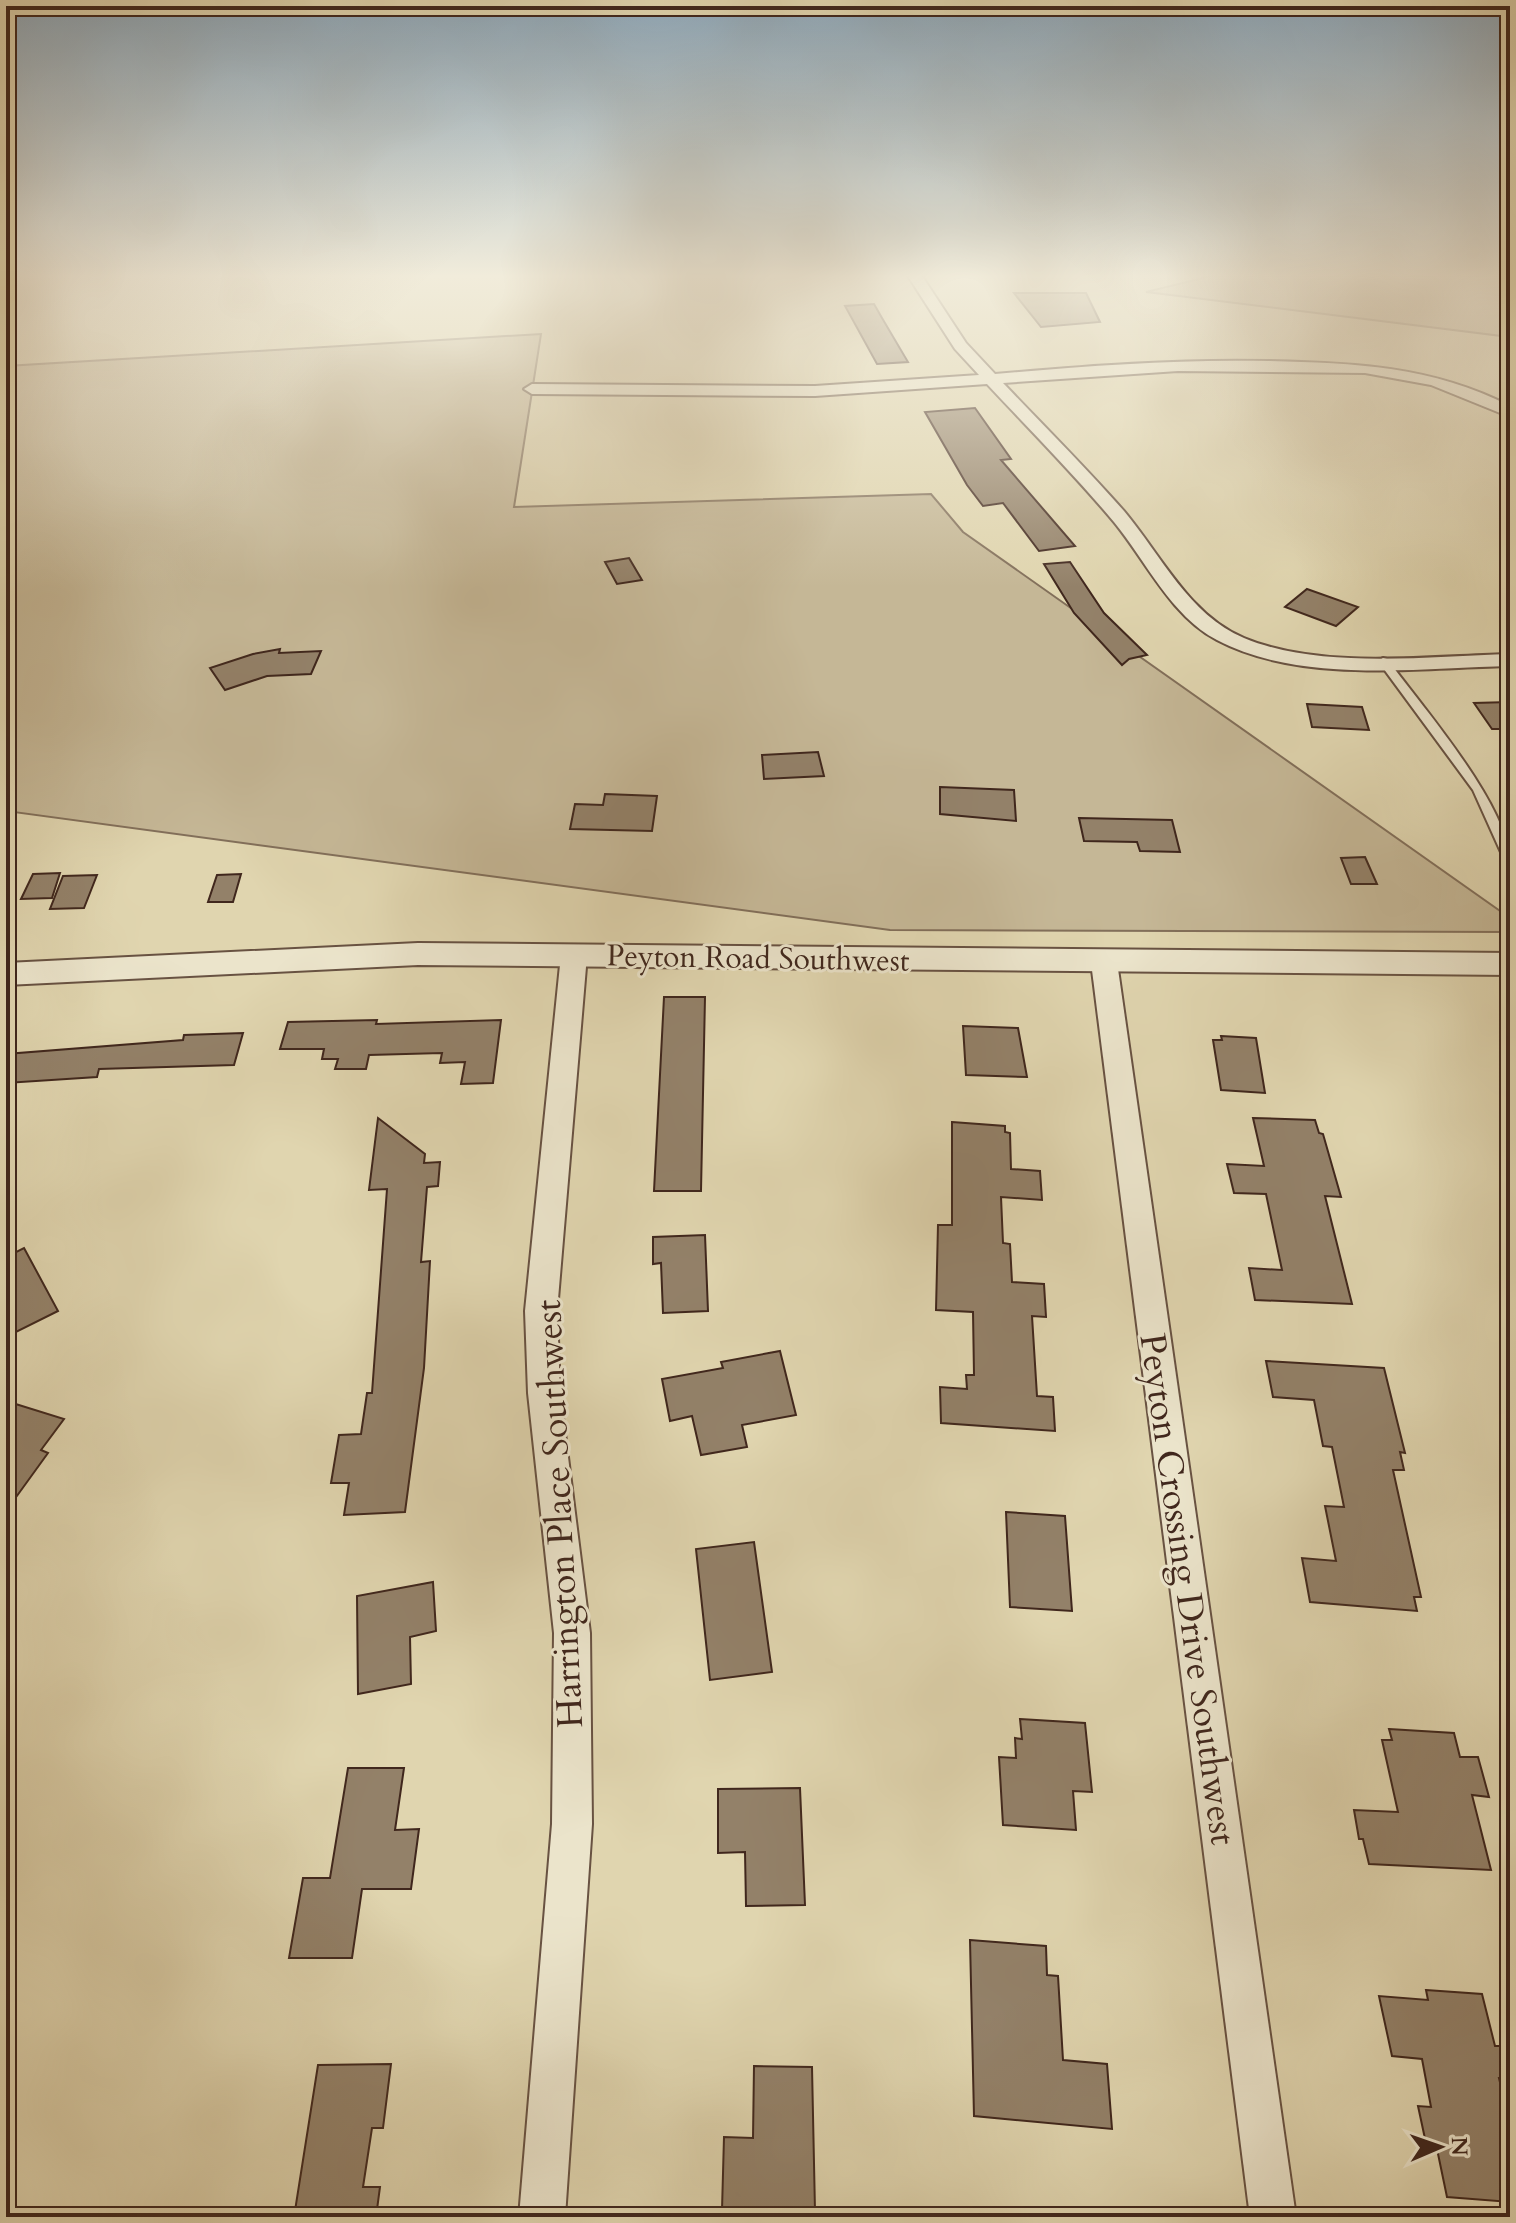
<svg xmlns="http://www.w3.org/2000/svg" width="1516" height="2223" font-family="Cardo,serif">
<rect width="100%" height="100%" fill="#e0d5af"/>
<filter id="stains"><feTurbulence type="fractalNoise" baseFrequency=".0025" numOctaves="4"/><feColorMatrix values="0 0 0 0 .2 0 0 0 0 .09 0 0 0 0 .02 0 0 0 .5 -.17"/></filter>
<radialGradient id="worn" r=".72"><stop offset=".6" stop-color="#630" stop-opacity="0"/><stop offset="1" stop-color="#630" stop-opacity=".3"/></radialGradient>
<g fill="#c5b796" stroke="#826f5a" stroke-width="2">
<polygon points="1211,276 1510,276 1510,337 1146,292"/>
<polygon points="541,334 514,507 931,494 963,532 1510,918 1510,932 890,930 6,811 6,366"/>
</g>
<g fill="#938169" stroke="#40271d" stroke-width="2">
<polygon points="1014,293 1086,293 1100,322 1041,327"/>
<polygon points="874,304 882,318 908,362 877,364 845,306"/>
<polygon points="975,408 1011,459 1001,460 1075,546 1039,551 1003,503 983,506 967,485 925,412"/>
<polygon points="629,558 642,580 617,584 605,562"/>
<polygon points="1070,562 1104,613 1147,655 1129,659 1122,665 1074,613 1044,564"/>
<polygon points="1307,589 1358,607 1336,626 1285,607"/>
<polygon points="280,649 279,653 321,651 311,674 267,676 225,690 210,668 253,654"/>
<polygon points="1510,702 1510,729 1492,729 1474,703"/>
<polygon points="1307,704 1362,707 1369,730 1312,727"/>
<polygon points="818,752 824,776 764,779 762,755"/>
<polygon points="940,787 1014,790 1016,821 940,814"/>
<polygon points="605,794 657,796 652,831 570,829 575,804 603,805"/>
<polygon points="1079,818 1172,820 1180,852 1140,851 1137,842 1084,841"/>
<polygon points="1365,857 1377,884 1351,884 1341,858"/>
<polygon points="60,873 52,898 21,899 33,874"/>
<polygon points="241,874 233,902 208,902 217,875"/>
<polygon points="97,875 84,908 50,909 63,876"/>
<polygon points="664,997 705,997 701,1191 654,1191"/>
<polygon points="377,1020 376,1024 501,1020 493,1083 461,1084 465,1062 440,1063 442,1053 369,1055 366,1069 335,1069 338,1059 322,1059 324,1049 280,1049 288,1022"/>
<polygon points="963,1026 1018,1028 1027,1077 966,1075"/>
<polygon points="243,1033 234,1065 99,1069 97,1077 6,1083 6,1054 183,1040 184,1035"/>
<polygon points="1221,1036 1256,1038 1265,1093 1221,1090 1213,1040 1222,1040"/>
<polygon points="378,1118 425,1154 424,1163 440,1162 438,1186 427,1187 421,1262 430,1261 424,1368 405,1512 344,1515 349,1483 331,1483 339,1435 361,1434 367,1393 372,1393 387,1189 369,1190"/>
<polygon points="1253,1118 1315,1120 1319,1133 1323,1134 1341,1197 1325,1196 1352,1304 1255,1300 1249,1268 1282,1270 1266,1194 1234,1193 1227,1164 1264,1166"/>
<polygon points="952,1122 1005,1126 1005,1132 1010,1133 1011,1169 1040,1171 1042,1200 1001,1197 1003,1243 1010,1244 1012,1282 1044,1284 1046,1317 1032,1316 1037,1396 1053,1397 1055,1431 941,1423 940,1387 967,1389 966,1375 974,1375 973,1312 936,1310 938,1225 952,1225"/>
<polygon points="705,1235 708,1311 663,1313 661,1263 653,1264 653,1237"/>
<polygon points="24,1248 58,1311 6,1337 6,1257"/>
<polygon points="780,1351 796,1415 742,1425 747,1447 701,1455 692,1416 670,1421 662,1379 723,1368 721,1362"/>
<polygon points="1266,1361 1384,1368 1405,1453 1400,1452 1404,1470 1393,1470 1421,1597 1414,1597 1417,1611 1310,1602 1302,1558 1336,1561 1325,1506 1344,1507 1332,1447 1323,1446 1314,1400 1273,1397"/>
<polygon points="6,1401 64,1419 41,1450 48,1453 6,1511"/>
<polygon points="1006,1512 1065,1516 1072,1611 1010,1607"/>
<polygon points="754,1542 772,1672 710,1680 696,1549"/>
<polygon points="433,1582 436,1631 410,1637 411,1684 358,1694 357,1596"/>
<polygon points="1020,1719 1085,1723 1092,1792 1073,1791 1076,1830 1003,1825 999,1757 1016,1758 1015,1738 1022,1739"/>
<polygon points="1389,1729 1454,1733 1460,1757 1478,1757 1489,1797 1472,1795 1491,1870 1369,1864 1363,1839 1359,1839 1354,1810 1398,1812 1382,1740 1392,1740"/>
<polygon points="348,1768 404,1768 395,1830 419,1829 411,1889 362,1889 352,1958 289,1958 303,1878 330,1878"/>
<polygon points="800,1788 805,1905 746,1906 745,1852 718,1853 718,1789"/>
<polygon points="970,1940 1046,1946 1047,1975 1058,1976 1063,2060 1107,2064 1112,2129 974,2116"/>
<polygon points="1426,1990 1482,1994 1495,2046 1505,2046 1510,2079 1499,2078 1510,2125 1510,2202 1447,2197 1437,2149 1427,2148 1418,2106 1431,2107 1422,2059 1392,2056 1379,1996 1428,2000"/>
<polygon points="391,2064 383,2128 372,2128 363,2187 380,2187 376,2217 294,2217 318,2065"/>
<polygon points="754,2066 812,2067 815,2211 722,2210 724,2137 753,2138"/>
</g>
<g fill="none" stroke-linecap="round" stroke-linejoin="round">
<g stroke="#685242" stroke-width="4">
<path id="service" d="M1383,658l4,1c34,46 123,148 123,204l-6,-4 -31,-69 -95,-129z"/>
</g>
<g stroke="#685242" stroke-width="4">
<g id="minor">
<path d="M908,276h14l44,67 29,31c91,-8 182,-15 273,-13 85,2 164,5 242,45v11l-79,-32 -66,-12 -187,-2 -175,12c40,42 82,84 121,128 37,44 65,104 120,127 77,32 184,18 266,16v12c-91,2 -210,18 -293,-26 -46,-24 -71,-79 -103,-118 -40,-48 -84,-92 -127,-138l-172,12 -283,-2 -8,-5 8,-5 283,2 164,-11 -24,-26z"/>
<polygon points="574,946 583,949 587,955 557,1311 560,1393 590,1633 592,1824 565,2217 519,2217 552,1824 554,1633 528,1393 525,1311 561,955 565,949"/>
<polygon points="1104,953 1113,956 1117,962 1296,2217 1250,2217 1091,962 1095,956"/>
</g>
</g>
<g stroke="#685242" stroke-width="4">
<polygon id="tertiary" points="418,943 1510,953 1510,975 418,965 6,985 6,963"/>
</g>
<use href="#service" fill="#ebe4cb" fill-rule="evenodd"/>
<use href="#minor" fill="#ebe4cb" fill-rule="evenodd"/>
<use href="#tertiary" fill="#ebe4cb" fill-rule="evenodd"/>
</g>
<linearGradient id="sky" x2="0" y2="1"><stop stop-color="#8faabd"/><stop offset="0.47" stop-color="#f1ecdb"/><stop offset="1" stop-color="#f1ecdb" stop-opacity="0"/></linearGradient>
<rect width="1516" height="587" fill="url(#sky)"/>
<g text-anchor="middle" stroke-width="6" stroke-linejoin="round" paint-order="stroke">
<g font-size="30" fill="#40271d" stroke="#ebe4cb">
<text transform="translate(758 958) rotate(1)" y="10">Peyton Road Southwest</text>
</g>
<g font-size="36" fill="#40271d" stroke="#ebe4cb">
<text transform="translate(558 1514) rotate(-93)" y="13">Harrington Place Southwest</text>
<text transform="translate(1189 1589) rotate(82)" y="13">Peyton Crossing Drive Southwest</text>
</g>
</g>
<rect width="1516" height="2223" fill="none" stroke="#e0d5af" stroke-width="32"/>
<rect x="8" y="8" width="1500" height="2207" fill="none" stroke="#40271d" stroke-width="4"/>
<rect x="16" y="16" width="1484" height="2191" fill="none" stroke="#40271d" stroke-width="2"/>
<g transform="translate(1440 2147) rotate(88)" stroke="#ebe4cb" stroke-width="6" paint-order="stroke">
<path d="M0-6L14 30L0 20L-14 30Z" fill="#40271d"/>
<text y="-12" font-size="22" font-weight="bold" text-anchor="middle" fill="#40271d">N</text>
</g>
<rect width="100%" height="100%" filter="url(#stains)"/>
<rect width="100%" height="100%" fill="url(#worn)"/>
</svg>
